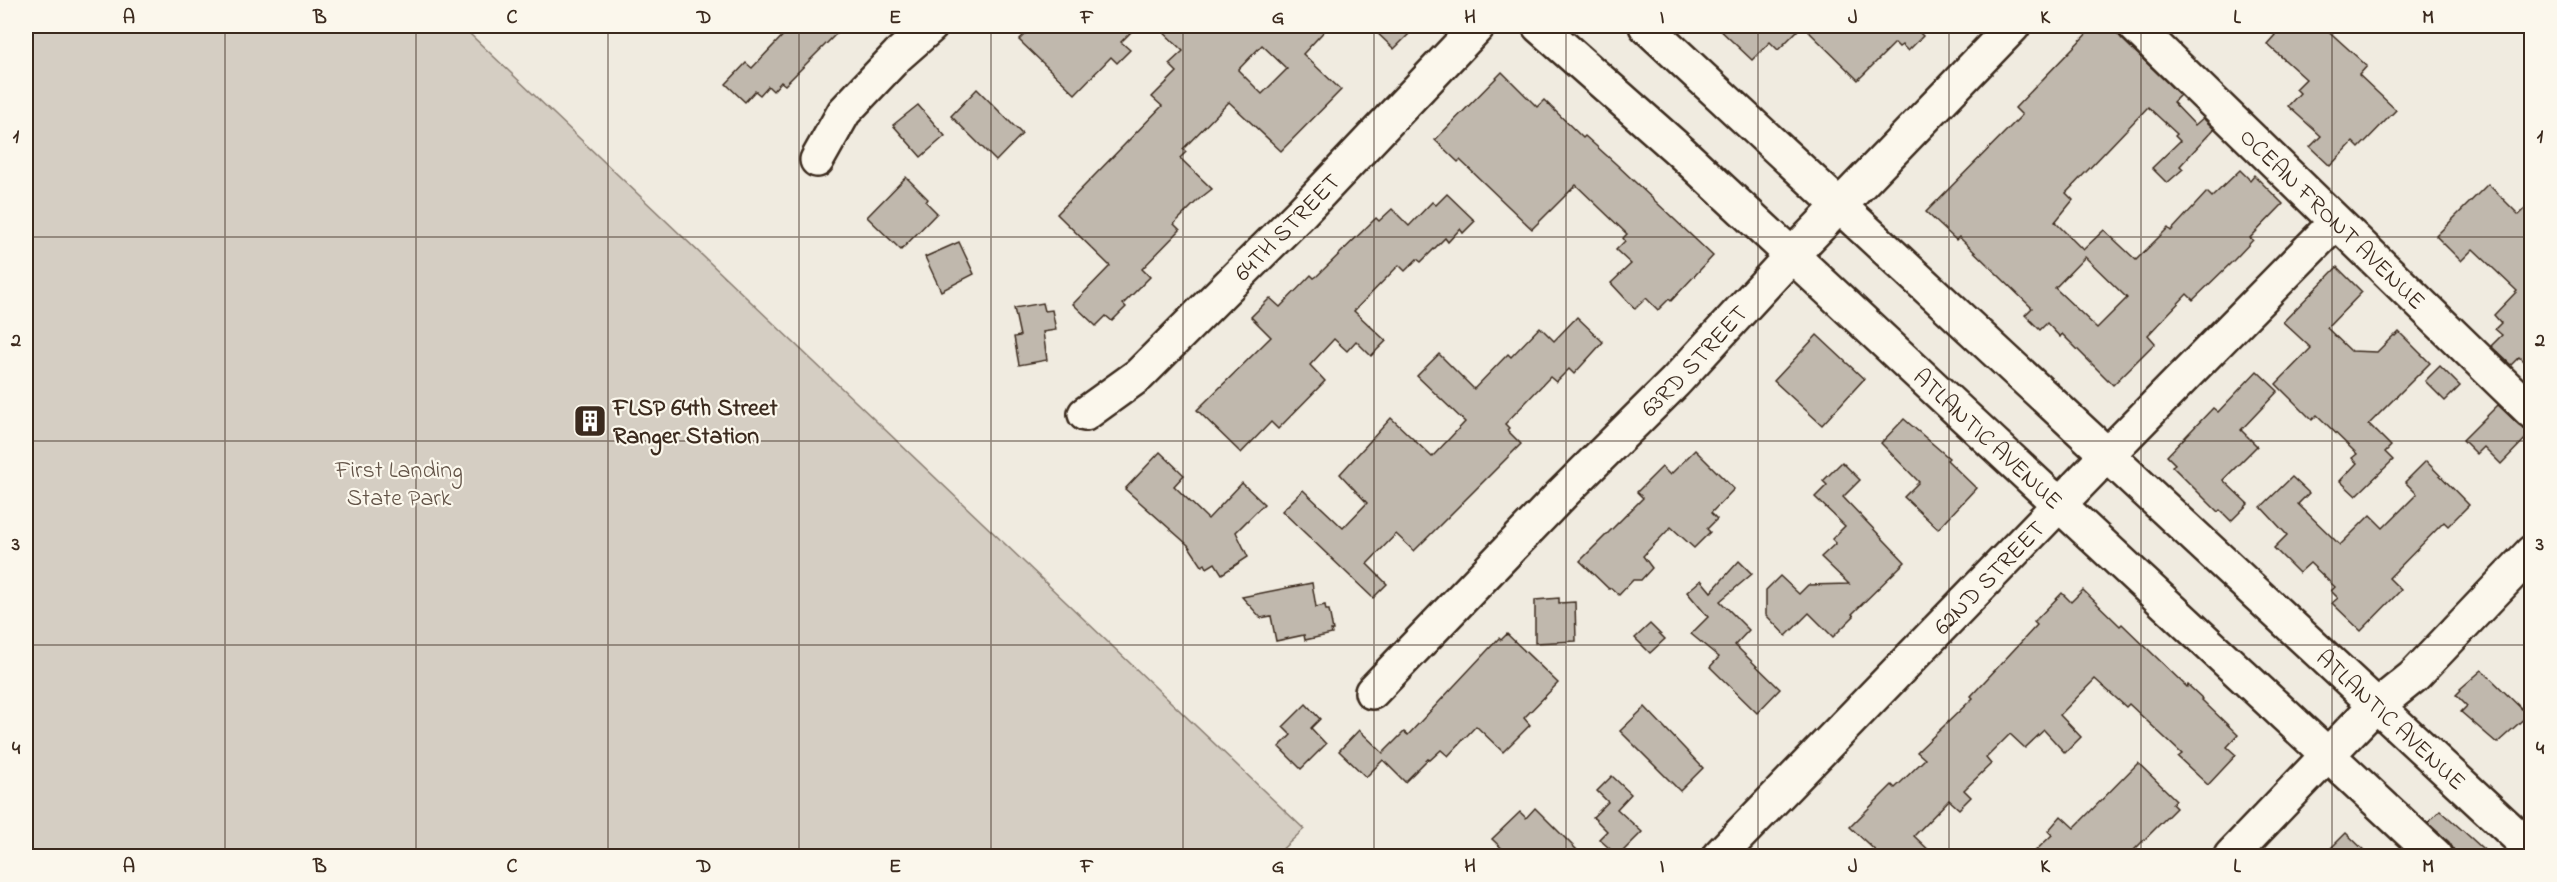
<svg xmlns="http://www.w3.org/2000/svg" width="2557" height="882" font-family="'Indie Flower',sans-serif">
<rect width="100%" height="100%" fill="#f0ebe0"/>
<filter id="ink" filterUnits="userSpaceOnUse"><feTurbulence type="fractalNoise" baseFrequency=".0167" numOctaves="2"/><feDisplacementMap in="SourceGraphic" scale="12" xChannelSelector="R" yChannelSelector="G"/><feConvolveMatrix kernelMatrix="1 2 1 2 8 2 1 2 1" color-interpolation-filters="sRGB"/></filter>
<g filter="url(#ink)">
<polygon fill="#d5cec3" stroke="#887c70" stroke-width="1.5" points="26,26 471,26 470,34 1304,829 1275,856 26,856"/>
<g fill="#c0b8ad" stroke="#3b2a1e" stroke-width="1.5" fill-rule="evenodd">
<polygon points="792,26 844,26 785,85 781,82 773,91 768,86 760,95 755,91 745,102 726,84 746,63 752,68"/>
<polygon points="1033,26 1137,26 1121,42 1130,50 1117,63 1111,57 1075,94 1019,40"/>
<path d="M1157,26h172l-26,28 38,36 -60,61 -52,-49 -46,47 3,3 -6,6 32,31 -14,11 -24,24 6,6 -38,39 8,8 -27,27 3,3 -14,14 -6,-5 -10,10 -23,-22 37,-38 -53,-52 105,-108 -10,-9 25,-25 -8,-8 14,-13zM1262,45l25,24 -25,25 -24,-24z"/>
<polygon points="1370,26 1417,26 1394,49"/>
<polygon points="1716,26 1802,26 1778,50 1770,42 1752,60"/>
<polygon points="1803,26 1922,26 1917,30 1923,36 1908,51 1902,45 1899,47 1895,43 1858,80"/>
<path d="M2094,26h17l11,13 58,56 -7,7 22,23 8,-7 11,11 -34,37 3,3 -16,14 -15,-15 28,-27 -5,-5 2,-2 -29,-27 -82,86 7,7 -18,22 28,28 21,-20 32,30 32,-32 3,3 36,-39 5,5 28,-27 10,10 4,-5 29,29 -33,34 3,2 -19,20 -41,40 -6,-6 -39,41 7,8 -42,42 -51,-51 -2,3 -13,-14 -7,7 -15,-15 7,-7 -73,-71 -3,3 -30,-28 96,-97 -7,-7zM2085,257l42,41 -30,30 -42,-40z"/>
<polygon points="2265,26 2323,26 2367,66 2359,75 2396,110 2359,148 2353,142 2330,166 2310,147 2321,136 2288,106 2300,93 2296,89 2306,79 2267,44 2275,35"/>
<polygon points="1502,72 1537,107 1544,100 1583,138 1585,136 1616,164 1713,256 1671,301 1669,299 1658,310 1646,298 1635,309 1611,283 1631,264 1616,250 1625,241 1623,238 1627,234 1576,185 1532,229 1460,160 1458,162 1435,140"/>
<polygon points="977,89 1022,134 996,161 951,116"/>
<polygon points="918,105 945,136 921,157 893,125"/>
<polygon points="906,177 928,199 926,202 937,213 901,250 867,217"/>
<polygon points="2488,184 2519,215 2532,202 2532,370 2519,357 2511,365 2491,346 2502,335 2495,329 2501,323 2494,315 2517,291 2473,249 2461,261 2436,236"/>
<polygon points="1447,194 1475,221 1463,233 1460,229 1448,242 1445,238 1421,262 1417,259 1405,271 1399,265 1354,311 1386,341 1371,356 1356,341 1347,351 1334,339 1310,365 1325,381 1278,429 1271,422 1241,453 1197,410 1271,337 1251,317 1270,298 1280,307 1311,275 1314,278 1317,276 1376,218 1379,221 1392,209 1409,226 1432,202 1436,205"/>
<polygon points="959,242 974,274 941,291 925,257"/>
<polygon points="2337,267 2362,292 2327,328 2351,351 2377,352 2394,335 2395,336 2399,332 2430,363 2369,424 2391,446 2385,452 2393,460 2356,496 2340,481 2357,463 2352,458 2357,454 2317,415 2312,420 2276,384 2311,348 2283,322"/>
<polygon points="1043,303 1045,311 1052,310 1056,330 1043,332 1047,360 1019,365 1014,337 1020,336 1014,308"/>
<polygon points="1577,317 1603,342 1574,374 1569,369 1556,382 1550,377 1505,424 1509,428 1507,430 1521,444 1414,551 1396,534 1367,564 1387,584 1373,598 1282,511 1303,490 1343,528 1367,503 1340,474 1391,418 1432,457 1465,422 1417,376 1439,354 1474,389 1508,354 1511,357 1540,327 1554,341"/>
<polygon points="1817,335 1864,379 1822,425 1774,381"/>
<polygon points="2440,366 2460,386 2445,401 2425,381"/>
<polygon points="2257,371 2278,391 2241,430 2257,446 2223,480 2248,504 2231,521 2220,510 2218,512 2172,466 2175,464 2167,456 2213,408 2218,412"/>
<polygon points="2498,405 2519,425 2532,432 2501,464 2484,447 2477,454 2463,440"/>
<polygon points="1904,419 1949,458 1947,460 1976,488 1938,529 1904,497 1919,482 1881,443"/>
<polygon points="1695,450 1734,489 1711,513 1717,519 1707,529 1710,532 1694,548 1671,527 1643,556 1652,568 1641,580 1633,580 1619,595 1611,588 1609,589 1580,561 1643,498 1637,492 1662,467 1670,475"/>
<polygon points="1160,452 1184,475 1174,486 1208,519 1242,483 1264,504 1236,532 1248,557 1222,574 1215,563 1207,568 1205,564 1202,566 1188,545 1125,489"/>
<polygon points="2426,461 2469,505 2448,526 2444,522 2389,578 2401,590 2361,631 2332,603 2338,598 2331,591 2335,587 2310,563 2299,573 2274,548 2287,535 2261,507 2292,477 2309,493 2298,504 2340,545 2370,515 2383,528 2417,494 2405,482"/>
<polygon points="1842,462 1860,480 1843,497 1905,562 1852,614 1854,616 1833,637 1809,613 1786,636 1766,615 1766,590 1780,576 1799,594 1808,585 1849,584 1821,557 1836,543 1832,539 1845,526 1815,497 1827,485 1823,481"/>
<polygon points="1739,561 1752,574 1720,601 1749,630 1735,645 1780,689 1757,713 1710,667 1719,657 1691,634 1708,617 1687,592 1701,580 1711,592"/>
<polygon points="1312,583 1316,607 1325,605 1326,610 1329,610 1333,630 1331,630 1332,634 1305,640 1304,635 1276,641 1271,616 1261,618 1242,597"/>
<polygon points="2083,590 2120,626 2122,624 2187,687 2188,685 2203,699 2202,700 2238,735 2227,747 2236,755 2208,785 2178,757 2182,754 2129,704 2126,707 2095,679 2060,715 2081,737 2065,753 2044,730 2025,748 2010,734 1986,758 1991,764 1964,790 1971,797 1959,809 1949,800 1914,836 1935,856 1881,856 1850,827 1892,785 1895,788 1925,759 1917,752 1973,698 1971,696 2037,625 2034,622 2062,593 2071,602"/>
<polygon points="1559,598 1559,603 1575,602 1576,641 1535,643 1535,600"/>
<polygon points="1650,624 1665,639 1650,653 1635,638"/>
<polygon points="1507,634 1558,683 1524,718 1530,725 1503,752 1476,726 1448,756 1441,750 1430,760 1428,759 1405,782 1383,760 1366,777 1339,751 1359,730 1383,753 1404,732 1408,735 1499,638 1501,640"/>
<polygon points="2482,670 2528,715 2497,743 2461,712 2467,706 2456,695 2461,690 2460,689"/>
<polygon points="1306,704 1320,719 1311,728 1326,744 1301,769 1279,747 1291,735 1283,727"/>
<polygon points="1645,707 1703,768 1680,791 1620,731"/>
<polygon points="2138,763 2176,800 2172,804 2176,808 2128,856 2030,856 2052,835 2048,831 2061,816 2074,828"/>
<polygon points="1612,776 1631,794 1617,809 1642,832 1618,856 1599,839 1607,831 1593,817 1608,802 1597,791"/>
<polygon points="1535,808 1583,856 1510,856 1492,839 1520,812 1526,818"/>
<polygon points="2440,810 2491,856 2454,856 2454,850 2449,842 2428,823"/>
<polygon points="2346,833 2370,856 2323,856"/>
</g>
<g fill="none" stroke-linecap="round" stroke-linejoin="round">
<g stroke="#3b2a1e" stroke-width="38">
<g id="minor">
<path id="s1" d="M1539,26l141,125 756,705"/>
<path id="s2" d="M2135,26l397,386"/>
<polyline points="817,160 844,112 898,55 931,26"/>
<path id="s3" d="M1085,414l54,-39 161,-161 178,-188"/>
<path id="s4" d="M1372,692l191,-199 112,-111 116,-126 222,-230"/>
<path id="s5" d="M1719,856l388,-401 229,-233"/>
<polyline points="2231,856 2367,714 2413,677 2532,552"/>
</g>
</g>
<g stroke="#3b2a1e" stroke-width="38">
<g id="highway">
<path id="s6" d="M1646,26l886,824"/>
</g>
</g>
<use href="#minor" stroke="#fbf7ec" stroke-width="33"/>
<use href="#highway" stroke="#fbf7ec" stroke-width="33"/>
</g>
</g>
<path fill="none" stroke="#3b2a1e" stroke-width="1.5" stroke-opacity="0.55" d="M225,26v830M416,26v830M608,26v830M799,26v830M991,26v830M1183,26v830M1374,26v830M1566,26v830M1758,26v830M1949,26v830M2141,26v830M2332,26v830M26,237h2506M26,441h2506M26,645h2506"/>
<defs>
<g id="building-square" transform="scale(1.725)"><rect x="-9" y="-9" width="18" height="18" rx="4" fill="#3b2a1e" stroke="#fbf7ec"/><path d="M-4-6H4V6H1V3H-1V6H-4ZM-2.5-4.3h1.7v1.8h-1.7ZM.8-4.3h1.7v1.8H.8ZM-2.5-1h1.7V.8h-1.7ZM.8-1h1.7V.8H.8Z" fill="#fff"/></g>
</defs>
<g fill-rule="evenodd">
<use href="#building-square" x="590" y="421"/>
</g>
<g text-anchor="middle" stroke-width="4.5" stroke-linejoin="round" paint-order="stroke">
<g font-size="24" fill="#3b2a1e" stroke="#fbf7ec">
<text dy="8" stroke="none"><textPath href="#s2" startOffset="276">OCEAN FRONT AVENUE</textPath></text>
<text dy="8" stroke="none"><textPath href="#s3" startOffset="276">64TH STREET</textPath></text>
<text dy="8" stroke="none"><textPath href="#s4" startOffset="462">63RD STREET</textPath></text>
<text dy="8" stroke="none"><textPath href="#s1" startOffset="610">ATLANTIC AVENUE</textPath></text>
<text dy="8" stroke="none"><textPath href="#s5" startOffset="388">62ND STREET</textPath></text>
<text dy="8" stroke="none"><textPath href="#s6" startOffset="1018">ATLANTIC AVENUE</textPath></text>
</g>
<g font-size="24" font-weight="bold" fill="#3b2a1e" stroke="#fbf7ec" text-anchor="start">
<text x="613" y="415">FLSP 64th Street<tspan x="613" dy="28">Ranger Station</tspan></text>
</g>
<g font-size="24" fill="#625347" stroke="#fbf7ec">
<text x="399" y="477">First Landing<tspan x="399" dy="28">State Park</tspan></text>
</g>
</g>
<rect width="2557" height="882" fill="none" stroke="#fbf7ec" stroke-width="66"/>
<rect x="33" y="33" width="2491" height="816" fill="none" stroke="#3b2a1e" stroke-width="2"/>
<g font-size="20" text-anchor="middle" font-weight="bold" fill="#3b2a1e">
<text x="129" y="23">A</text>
<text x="320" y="23">B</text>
<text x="512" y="23">C</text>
<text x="704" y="23">D</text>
<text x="895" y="23">E</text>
<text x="1087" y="23">F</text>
<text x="1278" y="23">G</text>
<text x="1470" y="23">H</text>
<text x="1662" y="23">I</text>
<text x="1853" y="23">J</text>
<text x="2045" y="23">K</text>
<text x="2237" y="23">L</text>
<text x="2428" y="23">M</text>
<text x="16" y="142">1</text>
<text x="2540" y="142">1</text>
<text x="16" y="346">2</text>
<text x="2540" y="346">2</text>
<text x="16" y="550">3</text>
<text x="2540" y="550">3</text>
<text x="16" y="754">4</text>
<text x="2540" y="754">4</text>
<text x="129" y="872">A</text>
<text x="320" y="872">B</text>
<text x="512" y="872">C</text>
<text x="704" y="872">D</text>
<text x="895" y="872">E</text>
<text x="1087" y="872">F</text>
<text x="1278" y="872">G</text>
<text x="1470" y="872">H</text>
<text x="1662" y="872">I</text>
<text x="1853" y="872">J</text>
<text x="2045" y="872">K</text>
<text x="2237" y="872">L</text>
<text x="2428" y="872">M</text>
</g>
</svg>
